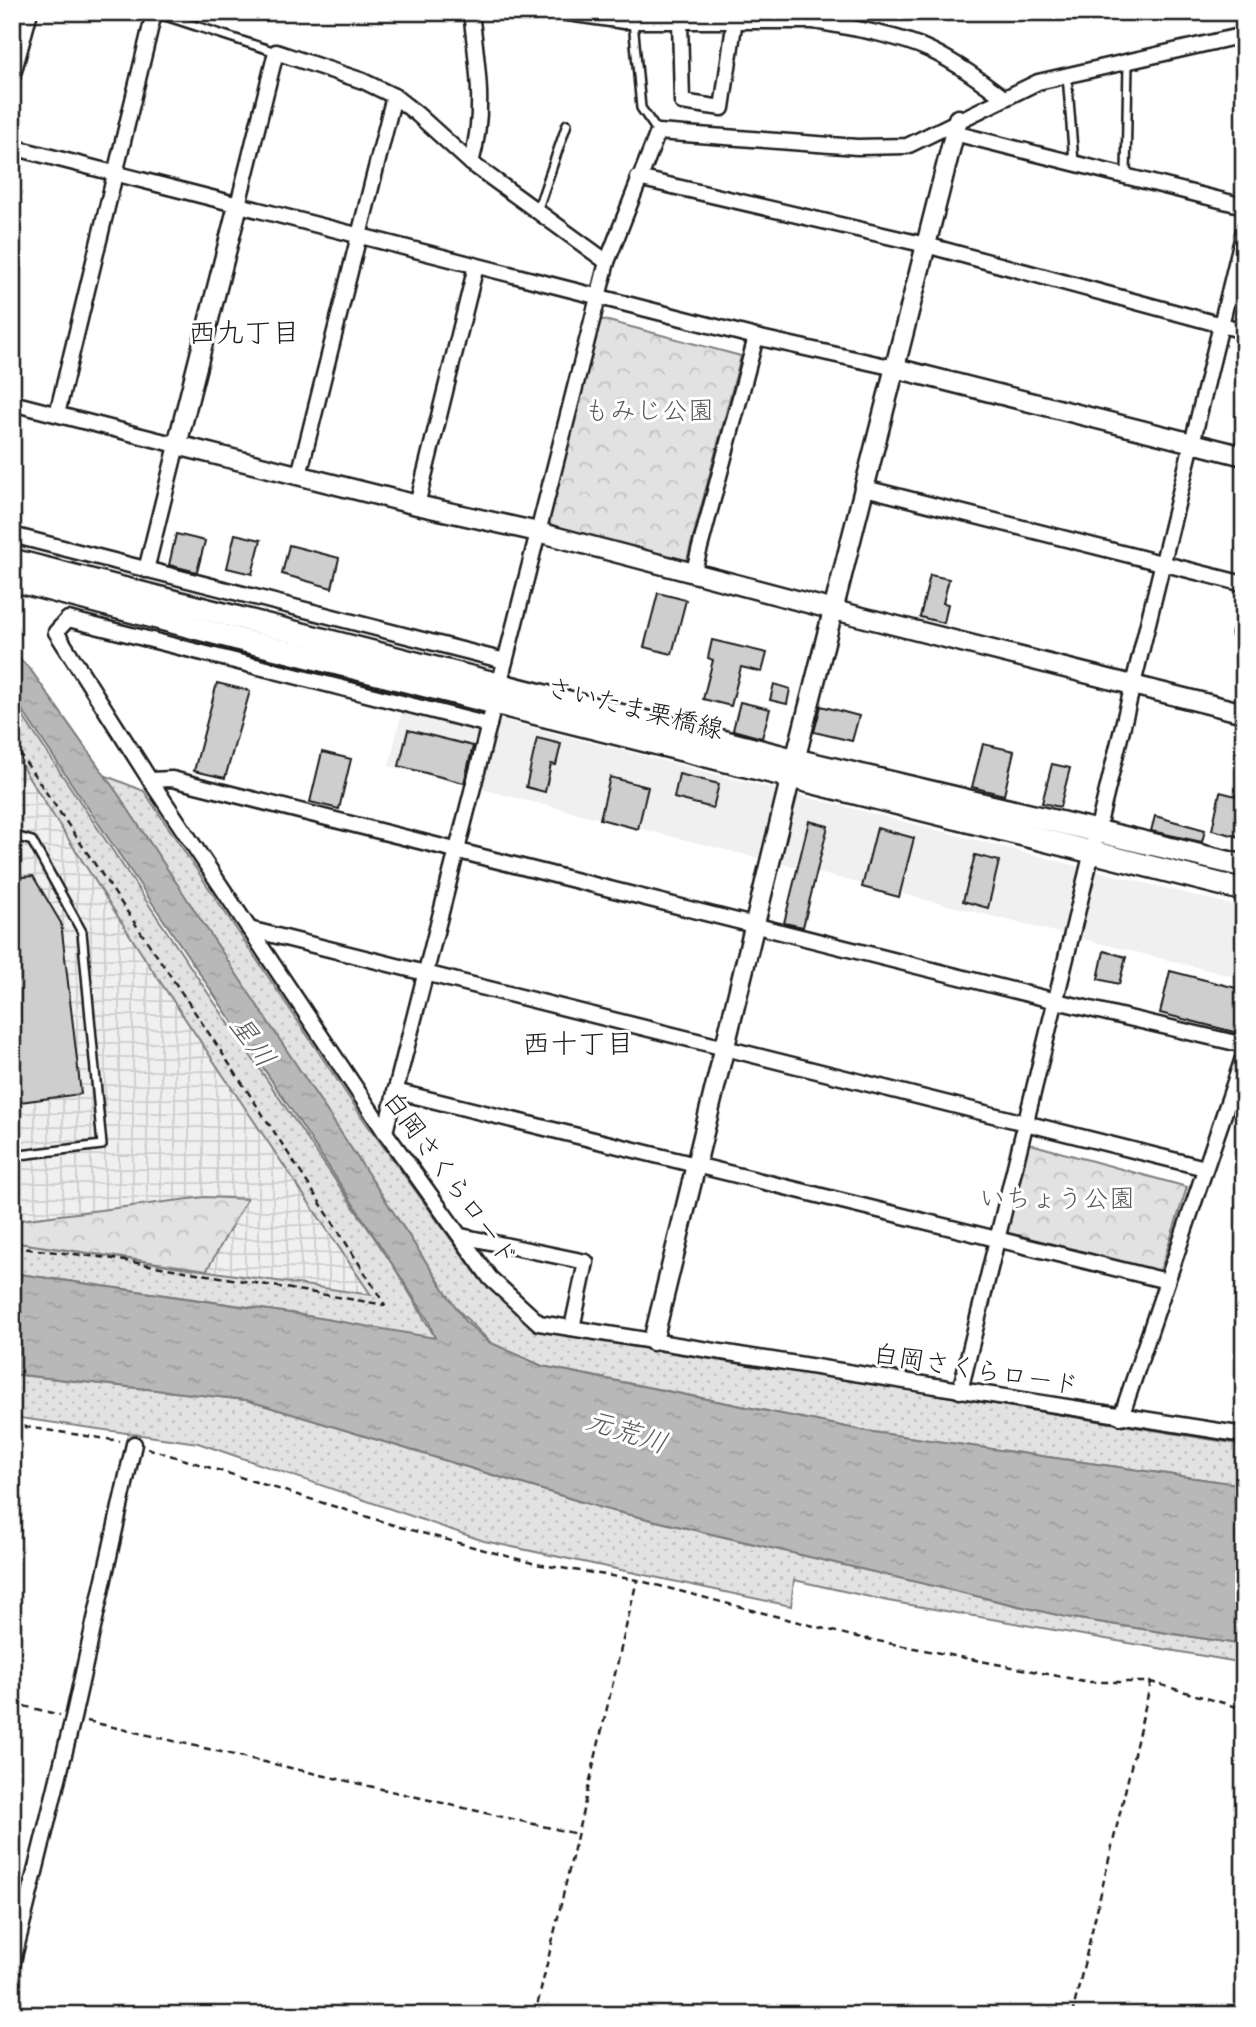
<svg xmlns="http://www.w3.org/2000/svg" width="1256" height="2027" font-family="'Gochi Hand','Klee One',sans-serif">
<defs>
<pattern id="industrial-grid" width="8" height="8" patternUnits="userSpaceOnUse" patternTransform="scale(1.75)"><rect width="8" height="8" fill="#f0f0f0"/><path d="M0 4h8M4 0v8" fill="none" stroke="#cdcdcd"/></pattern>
<pattern id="grass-dots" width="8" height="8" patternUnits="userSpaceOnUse" patternTransform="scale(1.75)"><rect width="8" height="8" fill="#e2e2e2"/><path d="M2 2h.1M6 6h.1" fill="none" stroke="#c1c1c1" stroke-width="1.8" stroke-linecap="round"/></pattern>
<pattern id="forest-crowns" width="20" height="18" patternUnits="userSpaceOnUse" patternTransform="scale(1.75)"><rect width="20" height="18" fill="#e2e2e2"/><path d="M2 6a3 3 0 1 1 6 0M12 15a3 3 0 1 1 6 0" fill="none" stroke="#c1c1c1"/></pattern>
<pattern id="water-ripples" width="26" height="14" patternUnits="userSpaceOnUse" patternTransform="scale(1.75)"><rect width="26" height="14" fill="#b8b8b8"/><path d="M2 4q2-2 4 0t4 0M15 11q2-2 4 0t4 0" fill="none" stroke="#9e9e9e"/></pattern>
</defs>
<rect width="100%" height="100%" fill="#fff"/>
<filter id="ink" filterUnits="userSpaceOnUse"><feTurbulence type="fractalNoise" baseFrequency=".0143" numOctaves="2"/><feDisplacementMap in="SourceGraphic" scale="14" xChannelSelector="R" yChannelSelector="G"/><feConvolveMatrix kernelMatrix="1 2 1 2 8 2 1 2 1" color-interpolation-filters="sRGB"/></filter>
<g filter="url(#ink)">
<polygon fill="#f0f0f0" points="402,711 493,734 498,719 1244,908 1244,979 389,766"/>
<polygon fill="url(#industrial-grid)" points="12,751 149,965 371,1296 156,1262 12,1242"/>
<g fill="url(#grass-dots)" stroke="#7f7f7f" stroke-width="2">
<polygon points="12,700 208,993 395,1268 436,1339 296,1314 12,1273 12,1242 371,1295 149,965 12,751"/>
<polygon points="99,773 144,791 366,1123 480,1279 537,1329 1244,1445 1244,1485 866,1431 542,1366 491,1343 453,1305"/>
<polygon points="12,1374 246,1400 605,1509 1066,1617 1244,1645 1244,1663 888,1601 794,1580 791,1606 484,1541 198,1443 12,1417"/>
</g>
<g fill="url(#forest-crowns)" stroke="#7f7f7f" stroke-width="2">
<polygon points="593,317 741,356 687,560 546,530"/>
<polygon points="1023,1142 1187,1187 1160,1272 1002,1231"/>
<polygon points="205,1197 247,1199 207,1270 12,1242 12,1221"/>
</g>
<path fill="url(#water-ripples)" stroke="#7a7a7a" stroke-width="2" d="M12,651l18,18 88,125 347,527 24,21 53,24 324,65 378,54v160l-178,-28 -461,-108 -359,-109 -234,-26v-101l284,41 139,24 -7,-18c-134,-211 -277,-417 -416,-625z"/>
<g fill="#cecece" stroke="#1c1c1c" stroke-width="2">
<polygon points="176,534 205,541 197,572 169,565"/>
<polygon points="235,534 261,540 252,574 227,568"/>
<polygon points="289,545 339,558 332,588 282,574"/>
<polygon points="930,575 949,579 943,603 948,604 944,623 920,617"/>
<polygon points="658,593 686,600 672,654 644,647"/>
<polygon points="712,640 767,653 762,672 741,667 731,706 703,699 713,660 708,658"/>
<polygon points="217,683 250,691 225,778 194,771"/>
<polygon points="774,684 790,689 787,704 770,700"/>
<polygon points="740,702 770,709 762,738 733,730"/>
<polygon points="821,706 859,716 852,741 814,732"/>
<polygon points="408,730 473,746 464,783 399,766"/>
<polygon points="537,738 561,744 556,765 551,764 545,792 526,787"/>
<polygon points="983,744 1014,751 1004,795 972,787"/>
<polygon points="322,752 351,759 339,809 310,802"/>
<polygon points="1052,764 1070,768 1060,807 1042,803"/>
<polygon points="679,774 719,784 713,808 674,798"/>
<polygon points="610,777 648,787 638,829 600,819"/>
<polygon points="1220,792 1244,798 1244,838 1212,830"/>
<polygon points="1155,816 1205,830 1202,842 1151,831"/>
<polygon points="809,821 828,826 803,927 784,923"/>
<polygon points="877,828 914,838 899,897 862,887"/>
<polygon points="975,855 999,861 988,908 963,901"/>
<polygon points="33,876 61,923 81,1094 12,1103 12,878"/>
<polygon points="1104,951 1126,957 1119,984 1098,979"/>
<polygon points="1170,971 1244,990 1244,1025 1242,1034 1160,1013"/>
</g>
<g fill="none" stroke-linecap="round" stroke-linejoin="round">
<g stroke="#1c1c1c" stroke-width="12">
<g id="service">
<polyline points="153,12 276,52"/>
<polyline points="633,21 641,108 658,132"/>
<polyline points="1067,75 1074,162"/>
<polyline points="1126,176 1128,62"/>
<polyline points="537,211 567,124"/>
<polyline points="12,835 32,841 82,932 102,1145 12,1156"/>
</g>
</g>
<g stroke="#1c1c1c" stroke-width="19">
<g id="minor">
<path d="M471,12c6,53 15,99 0,151"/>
<polyline points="561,12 624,21 814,21 815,12"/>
<polyline points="680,20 682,102 722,108 736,12"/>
<path d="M814,21c34,6 85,14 116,29 27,13 50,30 74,48"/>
<polyline points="12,78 30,12"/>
<polyline points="954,133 1244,206"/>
<polyline points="12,147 756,337 895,368"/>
<polyline points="638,178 926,245 1244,331"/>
<polyline points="238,205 276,52 363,81 394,96 417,114 471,163 607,262"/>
<polyline points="12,403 177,445 146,570"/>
<polyline points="57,414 154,13"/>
<polyline points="299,475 394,96"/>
<polyline points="865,488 1244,584"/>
<polyline points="417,505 476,266"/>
<polyline points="12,535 505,661"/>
<polyline points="693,574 756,337"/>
<polyline points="1244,620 1240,633 1244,634"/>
<polyline points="489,725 68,619 56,632 150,780 385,1132 490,1278 539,1323 1244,1435"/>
<polyline points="150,780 172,779 1056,1001 1244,1045"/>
<polyline points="249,929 1205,1168"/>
<polyline points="395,1091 1167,1281"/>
<polyline points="385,1132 607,262 658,132 857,147 907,146 1038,82 1244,35"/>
<polyline points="461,1236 586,1262 572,1328"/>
<polyline points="960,1391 1244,231"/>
<polyline points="1121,1417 1244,1055"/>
<polyline points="12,1965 73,1718 134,1444"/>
</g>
</g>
<g stroke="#1c1c1c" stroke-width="23">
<g id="tertiary">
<polyline points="238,205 177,445 417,505 538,532 834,610 1244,713"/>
<polyline points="895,368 1244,456"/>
<polyline points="653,1341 791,776 958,119"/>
</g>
</g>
<g stroke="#1c1c1c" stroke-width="26">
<g id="primary">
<polyline points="12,560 796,760 1244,866"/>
<polyline points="12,580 245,641 1244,890"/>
</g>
</g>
<g stroke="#1c1c1c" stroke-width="2.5" stroke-dasharray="7 5" stroke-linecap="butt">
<path d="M12,742c126,186 254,372 373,563l-277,-47 -96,-11"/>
<polyline points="12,1425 120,1441"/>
<polyline points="147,1448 400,1527 536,1564 637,1580 852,1636 1089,1682 1151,1682 1244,1709"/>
<polyline points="12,1703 60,1715"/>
<polyline points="87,1721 577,1834"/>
<polyline points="535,2015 637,1580"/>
<polyline points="1072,2015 1151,1682"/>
</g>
<use href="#service" stroke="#fff" stroke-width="7"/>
<use href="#minor" stroke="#fff" stroke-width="14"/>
<use href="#tertiary" stroke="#fff" stroke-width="18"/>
<use href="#primary" stroke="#fff" stroke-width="21"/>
</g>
</g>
<g text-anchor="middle" stroke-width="6" stroke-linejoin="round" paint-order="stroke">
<g font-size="26" fill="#575757" stroke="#fff">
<text x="649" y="419">もみじ公園</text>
<text x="1057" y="1207">いちょう公園</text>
</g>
<g font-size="26" fill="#1c1c1c" stroke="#fff">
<text transform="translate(635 708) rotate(14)" y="9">さいたま栗橋線</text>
<text transform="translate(451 1178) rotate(54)" y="9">白岡さくらロード</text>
<text transform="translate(976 1369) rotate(9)" y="9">白岡さくらロード</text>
</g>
<g font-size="28" fill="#1c1c1c" stroke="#fff">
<text x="244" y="342">西九丁目</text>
<text x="578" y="1053">西十丁目</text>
</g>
<g font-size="28" font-style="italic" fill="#5a5a5a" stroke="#fff">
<text transform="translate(253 1041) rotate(54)" y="10">星川</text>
<text transform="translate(627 1431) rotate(18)" y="10">元荒川</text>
</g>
</g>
<rect width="1256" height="2027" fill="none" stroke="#fff" stroke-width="42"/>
<rect x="21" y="21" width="1214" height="1985" fill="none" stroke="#1c1c1c" stroke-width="2.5" filter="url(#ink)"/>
</svg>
